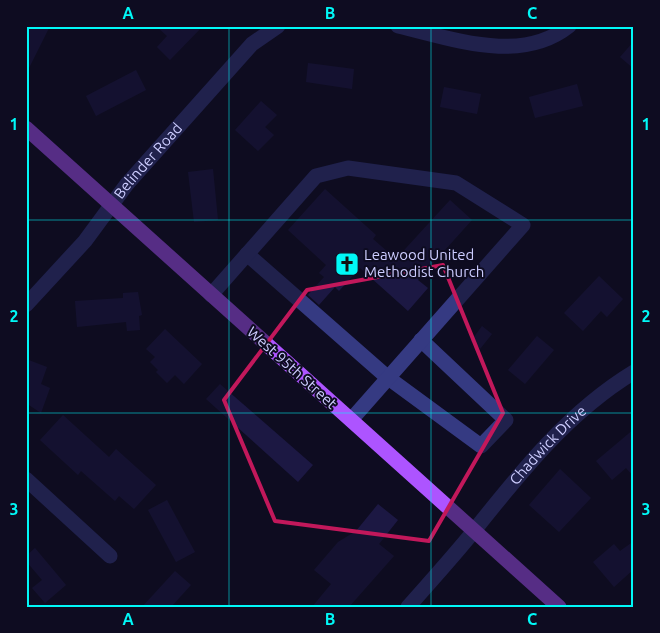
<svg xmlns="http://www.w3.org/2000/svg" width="660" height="633" font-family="Ubuntu,sans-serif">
<rect width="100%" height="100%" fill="#0e0c21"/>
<g fill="#1c1843">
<polygon points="26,26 50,26 26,74"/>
<polygon points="156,26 203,26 170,60 157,47 167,36"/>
<polygon points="634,41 634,69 620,57"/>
<polygon points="308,63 354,69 352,89 306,82"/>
<polygon points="136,70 146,90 96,116 86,96"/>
<polygon points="577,84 583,106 535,118 529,97"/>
<polygon points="444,87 481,94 477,114 440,107"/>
<polygon points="261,101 277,115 265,127 274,135 258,151 235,130"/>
<polygon points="213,169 218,220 194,222 188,172"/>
<polygon points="325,189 376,235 373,239 396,259 450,200 472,220 418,280 428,288 408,311 360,268 339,291 335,287 319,305 308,295 324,277 319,273 326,265 288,230"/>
<polygon points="599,276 623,299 607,317 601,311 583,331 564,313"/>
<polygon points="138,292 142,315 139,316 140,330 127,331 126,322 77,327 75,301 123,298 123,293"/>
<polygon points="482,326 492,334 480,349 471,341"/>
<polygon points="165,329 202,364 184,384 175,375 167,383 156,372 158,370 150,362 155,357 146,349"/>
<polygon points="537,336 554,350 525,384 508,370"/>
<polygon points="26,359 47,367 41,384 50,388 41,413 26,403"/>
<polygon points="220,384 313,465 298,482 206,399"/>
<polygon points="63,415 109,457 116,449 156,485 134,509 119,496 115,501 81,471 78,475 40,440"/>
<polygon points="634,429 634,477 626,468 612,480 596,461"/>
<polygon points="560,469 591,498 559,532 529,505"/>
<polygon points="167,500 195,552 176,562 148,510"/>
<polygon points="378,504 398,520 379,544 394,556 349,607 312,607 331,584 314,570 338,542 356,531"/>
<polygon points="634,541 634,569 614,587 593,562 614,544 620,551"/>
<polygon points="35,548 66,585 45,603 32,588 42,580 26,561 26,556"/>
<polygon points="175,571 191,585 171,607 142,607"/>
</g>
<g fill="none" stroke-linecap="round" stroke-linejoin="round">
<g stroke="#353a82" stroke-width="15">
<path d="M398,26c53,12 122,39 171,0"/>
<polyline points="247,254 387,377 481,446 506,420 421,340"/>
<polyline points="211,295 316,176 348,168 456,183 523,225 351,420"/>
<path id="s1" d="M26,305l59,-64 42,-57 125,-140 26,-18"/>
<polyline points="26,479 110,556"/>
<path id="s2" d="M408,607c22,-25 44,-49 65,-75 47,-59 95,-120 161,-160"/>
</g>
<polyline stroke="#ad54ff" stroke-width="15" points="26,128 559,607"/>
</g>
<path d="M0 0H660V633H0ZM443,265l60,148 -74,128 -154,-20 -51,-121 83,-110z" fill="#0e0c21" fill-opacity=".55" fill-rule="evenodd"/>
<path fill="none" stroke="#c2185b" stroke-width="4" stroke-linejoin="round" d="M443,265l60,148 -74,128 -154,-20 -51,-121 83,-110z"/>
<path fill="none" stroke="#00f8f7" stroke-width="1" stroke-opacity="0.55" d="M229,26v581M431,26v581M26,220h608M26,413h608"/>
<defs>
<g id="church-square" transform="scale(1.25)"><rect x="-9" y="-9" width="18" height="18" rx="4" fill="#00f8f7" stroke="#0e0c21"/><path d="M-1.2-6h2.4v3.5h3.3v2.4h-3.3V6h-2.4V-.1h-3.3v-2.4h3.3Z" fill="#111"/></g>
</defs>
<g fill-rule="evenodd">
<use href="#church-square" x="347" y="264"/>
</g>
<g text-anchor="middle" stroke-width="4" stroke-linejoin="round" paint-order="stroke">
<g font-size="15" fill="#cdcdff" stroke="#0e0c21">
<text dy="5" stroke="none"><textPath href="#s1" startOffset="189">Belinder Road</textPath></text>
<text transform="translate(292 368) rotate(42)" y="5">West 95th Street</text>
<text dy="5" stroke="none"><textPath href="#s2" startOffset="214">Chadwick Drive</textPath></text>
</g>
<g font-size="15" fill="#cdcdff" stroke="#0e0c21" text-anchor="start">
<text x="364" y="260">Leawood United<tspan x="364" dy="17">Methodist Church</tspan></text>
</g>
</g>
<rect width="660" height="633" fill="none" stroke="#0e0c21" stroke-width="55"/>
<rect x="28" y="28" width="604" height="578" fill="none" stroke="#00f8f7" stroke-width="2"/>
<g font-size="16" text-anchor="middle" font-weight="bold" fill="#00f8f7">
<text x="128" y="19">A</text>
<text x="330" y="19">B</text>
<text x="532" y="19">C</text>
<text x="14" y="130">1</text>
<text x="646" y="130">1</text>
<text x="14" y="322">2</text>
<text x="646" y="322">2</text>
<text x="14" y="515">3</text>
<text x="646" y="515">3</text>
<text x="128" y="625">A</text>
<text x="330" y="625">B</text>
<text x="532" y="625">C</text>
</g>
</svg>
